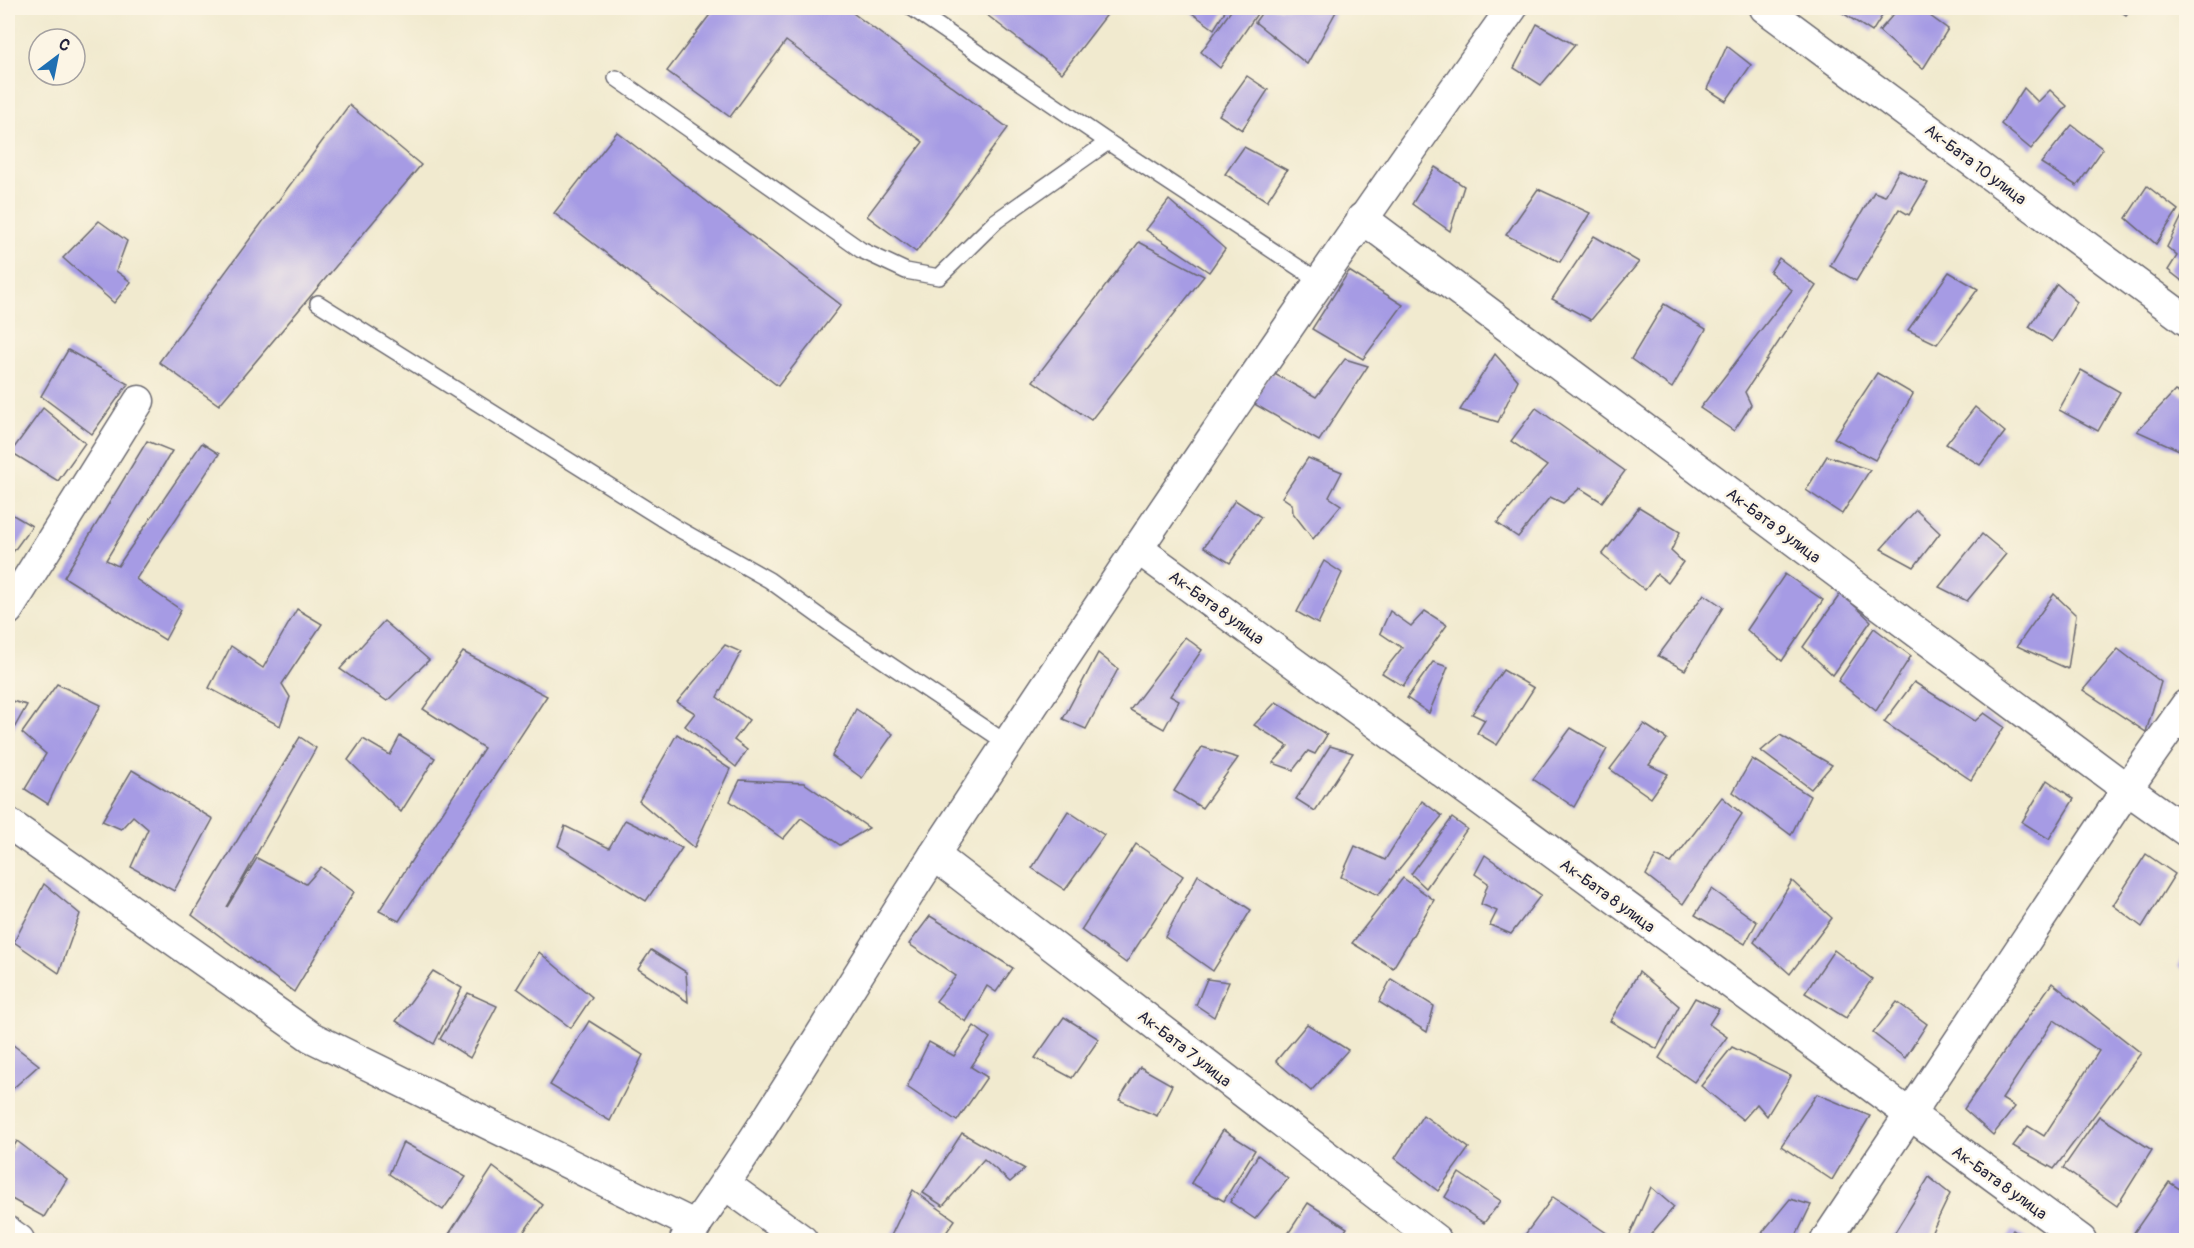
<svg xmlns="http://www.w3.org/2000/svg" width="2194" height="1248" font-family="Pangolin,sans-serif">
<rect width="100%" height="100%" fill="#fcf5e5"/>
<filter id="ink" filterUnits="userSpaceOnUse"><feTurbulence type="fractalNoise" baseFrequency=".0167" numOctaves="2"/><feDisplacementMap in="SourceGraphic" scale="12" xChannelSelector="R" yChannelSelector="G"/><feConvolveMatrix kernelMatrix="1 2 1 2 8 2 1 2 1" color-interpolation-filters="sRGB"/></filter>
<filter id="wash" filterUnits="userSpaceOnUse"><feTurbulence type="fractalNoise" baseFrequency=".008" numOctaves="4" result="noise"/><feDisplacementMap in="SourceGraphic" scale="24" xChannelSelector="R" yChannelSelector="G"/><feGaussianBlur stdDeviation="1.35" result="paint"/><feColorMatrix in="noise" values="0 0 0 0 0 0 0 0 0 0 0 0 0 0 0 0 0 1.4 0 .05"/><feComposite in="paint" operator="in"/></filter>
<g filter="url(#wash)">
<rect width="100%" height="100%" fill="#f1eacf"/>
<g id="blocks">
<g fill="#a69be4">
<polygon points="715,8 846,8 1008,128 916,252 867,216 923,142 786,41 730,117 667,71"/>
<polygon points="978,8 1112,8 1062,73"/>
<polygon points="1185,8 1227,8 1214,29"/>
<polygon points="1233,8 1261,8 1220,68 1201,52"/>
<polygon points="1265,8 1338,8 1307,64 1255,22"/>
<polygon points="1835,8 1887,8 1872,32"/>
<polygon points="1899,8 1919,8 1948,29 1923,69 1879,31"/>
<polygon points="2115,8 2132,8 2126,15"/>
<polygon points="1537,24 1575,45 1541,85 1514,68"/>
<polygon points="1727,46 1751,65 1726,101 1707,89"/>
<polygon points="1247,76 1268,90 1242,130 1219,115"/>
<polygon points="2024,88 2038,102 2050,90 2067,106 2031,149 2001,124"/>
<polygon points="349,105 421,165 219,405 159,362"/>
<polygon points="2072,125 2103,149 2077,186 2041,163"/>
<polygon points="617,132 841,305 778,386 554,213"/>
<polygon points="1244,147 1287,170 1267,201 1225,174"/>
<polygon points="1435,167 1464,186 1450,231 1412,204"/>
<polygon points="1899,170 1928,183 1909,215 1899,209 1856,281 1830,266 1874,192 1885,196"/>
<polygon points="2147,186 2178,210 2156,244 2126,218"/>
<polygon points="1538,189 1590,213 1560,262 1506,235"/>
<polygon points="1169,200 1225,249 1209,272 1146,230"/>
<polygon points="2184,212 2186,213 2186,284 2168,270 2177,256 2167,247"/>
<polygon points="99,221 127,241 116,271 131,282 114,303 63,258"/>
<polygon points="1594,236 1639,262 1591,320 1552,299"/>
<polygon points="1139,242 1204,276 1091,420 1033,381"/>
<polygon points="1779,258 1816,286 1745,392 1751,405 1734,431 1700,408 1792,290 1770,272"/>
<polygon points="1349,271 1403,305 1363,359 1312,329"/>
<polygon points="1949,272 1978,289 1937,344 1908,330"/>
<polygon points="2057,284 2077,302 2052,342 2029,327"/>
<polygon points="1664,304 1706,329 1672,388 1631,359"/>
<polygon points="68,350 128,384 92,434 41,396"/>
<polygon points="1495,354 1518,380 1498,422 1460,410"/>
<polygon points="1345,359 1368,366 1319,441 1251,402 1271,372 1316,397"/>
<polygon points="2081,370 2120,392 2098,431 2059,410"/>
<polygon points="1877,373 1913,394 1875,460 1834,438"/>
<polygon points="2175,391 2186,397 2186,453 2137,431"/>
<polygon points="1975,407 2005,432 1980,465 1946,444"/>
<polygon points="43,408 85,443 58,481 11,452"/>
<polygon points="1536,408 1625,471 1602,502 1580,488 1563,503 1550,497 1518,537 1497,523 1547,466 1511,441"/>
<polygon points="147,441 172,451 106,560 118,566 202,443 219,454 136,579 181,610 165,640 64,577"/>
<polygon points="1827,456 1870,470 1842,514 1806,490"/>
<polygon points="1308,458 1342,472 1329,497 1341,505 1313,539 1293,513 1292,504 1282,497"/>
<polygon points="1235,500 1261,517 1230,563 1204,547"/>
<polygon points="1639,507 1680,532 1671,551 1683,562 1668,583 1657,574 1645,590 1602,555"/>
<polygon points="1916,510 1940,533 1914,567 1881,549"/>
<polygon points="8,512 32,526 8,559"/>
<polygon points="1982,534 2006,554 1967,601 1939,587"/>
<polygon points="1324,561 1342,573 1318,624 1297,612"/>
<polygon points="1785,574 1823,600 1782,661 1747,630"/>
<polygon points="1841,593 1871,621 1833,675 1803,647"/>
<polygon points="1704,594 1723,607 1685,670 1658,656"/>
<polygon points="2054,594 2076,615 2068,669 2017,646"/>
<polygon points="297,609 322,624 282,684 290,697 280,726 209,688 231,646 263,668"/>
<polygon points="1390,611 1411,626 1425,611 1447,625 1403,686 1382,673 1402,648 1380,633"/>
<polygon points="384,621 429,660 387,701 340,669"/>
<polygon points="1874,628 1911,656 1876,711 1838,681"/>
<polygon points="1185,637 1202,650 1170,696 1179,701 1164,729 1130,710"/>
<polygon points="725,645 741,652 717,697 749,720 734,740 747,750 736,767 685,726 695,713 677,702"/>
<polygon points="2118,649 2161,682 2146,732 2083,690"/>
<polygon points="463,652 547,696 399,921 379,911 484,748 423,709"/>
<polygon points="1098,653 1118,669 1086,729 1063,719"/>
<polygon points="1433,662 1448,667 1429,713 1407,698"/>
<polygon points="1503,670 1534,688 1497,745 1477,733 1485,720 1472,714"/>
<polygon points="1914,682 1975,721 1984,713 2004,727 1971,780 1884,722"/>
<polygon points="57,684 101,705 65,768 48,804 25,789 46,754 22,733"/>
<polygon points="8,700 27,705 8,739"/>
<polygon points="1276,702 1327,735 1315,754 1308,751 1293,770 1273,763 1288,746 1254,725"/>
<polygon points="856,709 893,734 862,778 832,756"/>
<polygon points="1644,724 1667,739 1649,765 1668,774 1651,798 1610,769"/>
<polygon points="1571,728 1607,749 1574,807 1533,779"/>
<polygon points="677,734 730,769 694,848 639,801"/>
<polygon points="1780,735 1832,765 1811,789 1761,751"/>
<polygon points="400,736 435,758 401,812 348,760 363,739 390,755"/>
<polygon points="300,737 316,748 227,907 257,858 306,884 321,867 354,892 294,992 192,915"/>
<polygon points="1330,746 1353,753 1315,811 1296,799"/>
<polygon points="1202,747 1238,758 1202,808 1174,791"/>
<polygon points="1752,759 1810,796 1791,835 1733,792"/>
<polygon points="132,770 213,819 174,891 131,867 148,829 133,816 121,829 102,821"/>
<polygon points="740,780 804,783 869,828 840,845 801,818 783,839 730,801"/>
<polygon points="2047,780 2074,799 2049,839 2022,822"/>
<polygon points="1722,797 1742,814 1683,904 1646,875 1656,856 1671,863"/>
<polygon points="1422,801 1442,816 1378,895 1341,877 1355,846 1385,860"/>
<polygon points="1068,811 1104,835 1065,890 1032,868"/>
<polygon points="1452,818 1467,829 1426,888 1411,874"/>
<polygon points="625,820 682,848 646,901 558,846 565,826 609,848"/>
<polygon points="1136,844 1183,876 1126,963 1081,930"/>
<polygon points="2146,854 2175,874 2142,927 2113,905"/>
<polygon points="1485,855 1541,895 1511,934 1490,925 1497,911 1481,904 1488,883 1475,874"/>
<polygon points="1198,875 1251,910 1213,971 1165,937"/>
<polygon points="1403,878 1434,900 1393,968 1352,943"/>
<polygon points="1792,881 1832,918 1790,974 1754,942"/>
<polygon points="44,884 80,914 59,973 14,942"/>
<polygon points="1712,889 1757,922 1745,944 1695,915"/>
<polygon points="930,916 1013,968 996,992 987,986 966,1022 936,1001 956,976 909,944"/>
<polygon points="2186,948 2186,972 2178,966"/>
<polygon points="651,950 686,972 688,1002 638,969"/>
<polygon points="1834,950 1872,979 1846,1018 1805,993"/>
<polygon points="539,952 592,997 571,1028 517,988"/>
<polygon points="433,971 462,988 434,1044 396,1021"/>
<polygon points="1639,972 1679,1006 1657,1049 1610,1021"/>
<polygon points="1207,979 1229,982 1214,1017 1196,1005"/>
<polygon points="1391,979 1434,1006 1427,1032 1379,1002"/>
<polygon points="2052,983 2141,1053 2054,1169 2013,1146 2028,1126 2044,1136 2099,1051 2054,1020 2002,1099 2015,1107 1993,1135 1964,1109"/>
<polygon points="468,993 497,1006 470,1058 440,1039"/>
<polygon points="1695,998 1719,1009 1709,1024 1727,1037 1694,1082 1659,1058"/>
<polygon points="1897,1002 1927,1024 1905,1058 1873,1033"/>
<polygon points="1064,1017 1099,1039 1072,1078 1035,1058"/>
<polygon points="589,1021 643,1055 610,1121 550,1085"/>
<polygon points="1307,1024 1348,1050 1311,1091 1276,1061"/>
<polygon points="974,1026 990,1038 971,1067 987,1077 957,1121 907,1087 929,1042 954,1056"/>
<polygon points="8,1041 39,1065 9,1092 8,1091"/>
<polygon points="1732,1047 1791,1076 1767,1116 1757,1104 1743,1120 1701,1086"/>
<polygon points="1140,1067 1172,1085 1157,1116 1119,1100"/>
<polygon points="1817,1094 1870,1116 1832,1180 1781,1146"/>
<polygon points="1423,1115 1469,1148 1438,1191 1395,1158"/>
<polygon points="2099,1116 2152,1150 2117,1206 2063,1168"/>
<polygon points="1223,1130 1255,1150 1224,1201 1191,1183"/>
<polygon points="962,1133 1025,1169 1010,1182 984,1159 943,1206 923,1193"/>
<polygon points="17,1141 67,1179 44,1217 8,1197 8,1156"/>
<polygon points="403,1142 466,1177 443,1210 389,1174"/>
<polygon points="1258,1155 1288,1179 1255,1219 1230,1202"/>
<polygon points="493,1167 543,1205 518,1240 445,1240"/>
<polygon points="1459,1173 1501,1201 1484,1223 1445,1197"/>
<polygon points="1929,1177 1950,1194 1928,1240 1899,1240 1892,1237"/>
<polygon points="2169,1182 2186,1193 2186,1240 2144,1240 2133,1234"/>
<polygon points="1651,1187 1674,1207 1646,1240 1635,1240 1629,1237"/>
<polygon points="913,1190 955,1220 941,1240 889,1240"/>
<polygon points="1553,1197 1617,1240 1521,1240"/>
<polygon points="1790,1199 1811,1205 1794,1240 1756,1240"/>
<polygon points="1308,1203 1347,1228 1339,1240 1284,1240"/>
<polygon points="2013,1230 2028,1240 2005,1240"/>
</g>
</g>
</g>
<g filter="url(#ink)">
<use href="#blocks" fill-opacity="0" stroke="#6a686f" stroke-width="1.5"/>
<g fill="none" stroke-linecap="round" stroke-linejoin="round">
<g stroke="#6a686f" stroke-width="18">
<g id="lane">
<polyline points="912,8 1108,142 1319,281"/>
<polyline points="616,78 861,250 906,271 939,277 996,221 1108,142"/>
<polyline points="318,303 675,527 769,580 841,632 1008,744"/>
</g>
</g>
<g stroke="#6a686f" stroke-width="33">
<g id="street">
<polyline points="1765,8 2186,320"/>
<polyline points="1362,218 2127,789 2186,831"/>
<polyline points="1137,548 2081,1240"/>
<polyline points="8,610 139,401"/>
<polyline points="8,823 311,1037 696,1226"/>
<polyline points="934,855 1436,1240"/>
<polyline points="726,1185 802,1240"/>
<polyline points="8,1232 19,1240"/>
<path d="M685,1240c90,-125 167,-259 251,-388 187,-285 378,-567 576,-844"/>
<polyline points="1826,1240 2127,789 2186,705"/>
</g>
</g>
<use href="#lane" stroke="#fff" stroke-width="15"/>
<use href="#street" stroke="#fff" stroke-width="30"/>
</g>
</g>
<g text-anchor="middle" stroke-width="5" stroke-linejoin="round" paint-order="stroke">
<g font-size="16" fill="#22223b" stroke="#fcf5e5">
<text transform="translate(1976 164) rotate(37)" y="6">Ак-Бата 10 улица</text>
<text transform="translate(1774 525) rotate(37)" y="6">Ак-Бата 9 улица</text>
<text transform="translate(1217 607) rotate(36)" y="6">Ак-Бата 8 улица</text>
<text transform="translate(1608 895) rotate(36)" y="6">Ак-Бата 8 улица</text>
<text transform="translate(1185 1048) rotate(38)" y="6">Ак-Бата 7 улица</text>
<text transform="translate(2000 1182) rotate(36)" y="6">Ак-Бата 8 улица</text>
</g>
</g>
<rect width="2194" height="1248" fill="none" stroke="#fcf5e5" stroke-width="30"/>
<g transform="translate(57 57) rotate(32)"><circle r="28" fill="#fcf5e5" stroke="#a5a1a1" stroke-width="1.5"/>
<path d="M0-4.5L10 22L0 15L-10 22Z" fill="#1f6fb2"/>
<text y="-9" font-size="16" font-weight="bold" text-anchor="middle" fill="#22223b">С</text>
</g>
</svg>
